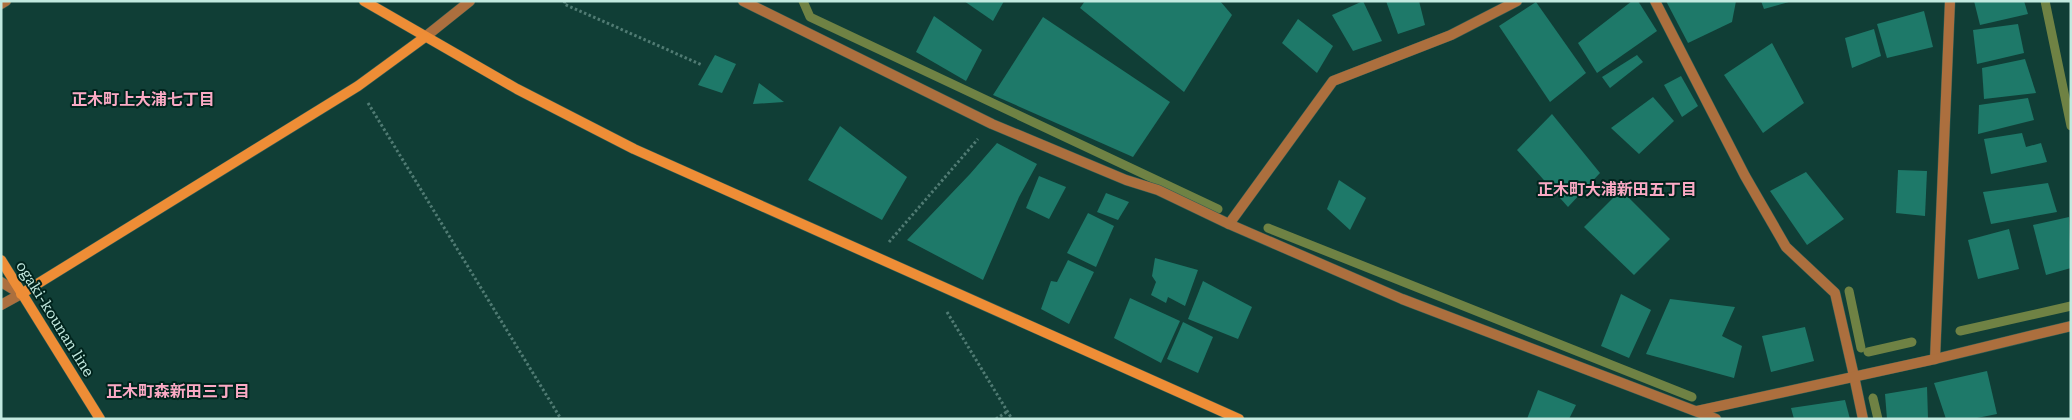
<svg xmlns="http://www.w3.org/2000/svg" width="2072" height="420" font-family="'Roboto Serif','Noto Sans JP',serif">
<rect width="100%" height="100%" fill="#103e36"/>
<g fill="none" stroke-linecap="round" stroke-linejoin="round">
<g stroke="#6f8244" stroke-width="9">
<polyline points="803,1 810,17 1218,209"/>
<polyline points="2045,1 2071,126"/>
<polyline points="1268,228 1692,397"/>
<polyline points="1849,291 1861,348"/>
<polyline points="1960,331 2071,306"/>
<polyline points="1868,352 1912,342"/>
<polyline points="1873,398 1878,419"/>
</g>
</g>
<g fill="#1e7969">
<polygon points="964,1 1004,1 993,21"/>
<polygon points="1085,1 1220,1 1232,15 1184,92 1080,8"/>
<polygon points="1363,1 1382,41 1353,51 1332,15"/>
<polygon points="1386,1 1419,1 1425,25 1398,34"/>
<polygon points="1632,1 1638,1 1657,31 1597,73 1578,43"/>
<polygon points="1666,1 1736,1 1732,22 1688,43"/>
<polygon points="1761,1 1788,1 1789,2 1764,9"/>
<polygon points="1974,1 2024,1 2028,14 1980,25"/>
<polygon points="1536,2 1586,73 1550,102 1499,26"/>
<polygon points="1924,11 1933,47 1887,58 1877,24"/>
<polygon points="934,16 982,50 966,81 916,52"/>
<polygon points="1043,17 1170,102 1133,157 993,95"/>
<polygon points="1298,19 1333,46 1317,73 1282,43"/>
<polygon points="2018,24 2024,53 1977,64 1973,30"/>
<polygon points="1874,29 1881,56 1852,68 1845,38"/>
<polygon points="1772,43 1804,103 1763,133 1724,75"/>
<polygon points="715,55 736,64 722,93 698,85"/>
<polygon points="1637,55 1643,62 1610,88 1602,77"/>
<polygon points="2025,59 2036,93 1984,99 1982,68"/>
<polygon points="1681,76 1698,106 1682,117 1664,85"/>
<polygon points="759,83 784,102 753,104"/>
<polygon points="1653,97 1674,121 1639,154 1611,128"/>
<polygon points="2028,98 2034,120 1978,134 1979,105"/>
<polygon points="1552,114 1600,173 1568,207 1517,150"/>
<polygon points="840,126 907,177 882,220 808,180"/>
<polygon points="2022,133 2026,147 2041,143 2047,162 1991,174 1984,139"/>
<polygon points="997,143 1037,164 1019,197 983,280 907,240 970,174"/>
<polygon points="1898,170 1927,171 1925,216 1896,213"/>
<polygon points="1806,172 1844,219 1807,245 1770,191"/>
<polygon points="1039,176 1066,187 1049,219 1026,208"/>
<polygon points="1339,180 1366,198 1350,230 1327,209"/>
<polygon points="2048,183 2057,212 1991,224 1983,192"/>
<polygon points="1621,190 1670,239 1634,275 1584,227"/>
<polygon points="1106,193 1129,202 1118,220 1097,212"/>
<polygon points="1088,213 1114,226 1096,267 1067,253"/>
<polygon points="2069,217 2071,268 2046,275 2033,225"/>
<polygon points="2009,229 2019,269 1978,279 1968,240"/>
<polygon points="1155,258 1198,270 1185,306 1168,297 1166,303 1151,295 1156,282 1152,276"/>
<polygon points="1068,260 1094,272 1069,324 1041,309 1051,281 1057,282"/>
<polygon points="1203,281 1252,307 1238,339 1188,319"/>
<polygon points="1621,294 1651,310 1629,358 1601,346"/>
<polygon points="1130,298 1180,321 1161,363 1114,338"/>
<polygon points="1670,299 1735,307 1722,336 1742,346 1734,378 1646,354"/>
<polygon points="1183,322 1213,337 1198,373 1167,359"/>
<polygon points="1805,327 1814,361 1771,372 1762,336"/>
<polygon points="1987,371 1997,414 1972,419 1946,419 1934,383"/>
<polygon points="1927,387 1928,419 1887,419 1885,394"/>
<polygon points="1538,390 1576,405 1569,419 1527,419"/>
<polygon points="1845,400 1850,419 1794,419 1791,408"/>
</g>
<g fill="none" stroke-linecap="round" stroke-linejoin="round">
<g stroke="#305d54" stroke-width="11">
<g id="lane">
<polyline points="1229,224 1333,81 1451,35 1517,1"/>
<polyline points="1854,376 1863,419"/>
</g>
</g>
<g stroke="#305d54" stroke-width="11">
<g id="street">
<polyline points="743,1 992,124 1126,180 1158,190 1229,224 1402,299 1716,419"/>
<polyline points="1655,1 1745,176 1786,247 1835,293 1854,376"/>
<polyline points="1,4 6,1"/>
<polyline points="425,37 470,1"/>
<polyline points="1,282 21,294"/>
<polyline points="1,305 21,294"/>
<polyline points="1935,359 1950,1"/>
<polyline points="1697,411 1935,359 2071,326"/>
</g>
</g>
<g stroke="#305d54" stroke-width="11">
<g id="secondary">
<polyline points="364,1 517,89 634,149 1239,419"/>
<polyline points="1,260 100,419"/>
<polyline points="21,294 358,86 425,37"/>
</g>
</g>
<g stroke="#507b73" stroke-width="3" stroke-dasharray="2.5 2.5" stroke-linecap="butt">
<polyline points="565,1 564,4 702,65"/>
<polyline points="368,103 561,419"/>
<polyline points="889,242 978,139"/>
<polyline points="947,312 1012,419"/>
<polyline points="996,419 1008,411"/>
</g>
<use href="#lane" stroke="#ac6f3e" stroke-width="10"/>
<use href="#street" stroke="#ac6f3e" stroke-width="10"/>
<use href="#secondary" stroke="#ee8d36" stroke-width="10"/>
</g>
<g text-anchor="middle" stroke-width="4" stroke-linejoin="round" paint-order="stroke">
<g font-size="15" fill="#c2e9df" stroke="#00241d">
<text transform="translate(55 319) rotate(58)" y="5">ogaki-kounan line</text>
</g>
<g font-size="16" font-weight="bold" fill="#fbaac5" stroke="#00241d">
<text x="143" y="105">正木町上大浦七丁目</text>
<text x="1617" y="195">正木町大浦新田五丁目</text>
<text x="178" y="397">正木町森新田三丁目</text>
</g>
</g>
<rect width="2072" height="420" fill="none" stroke="#c2e9df" stroke-width="5"/>
</svg>
